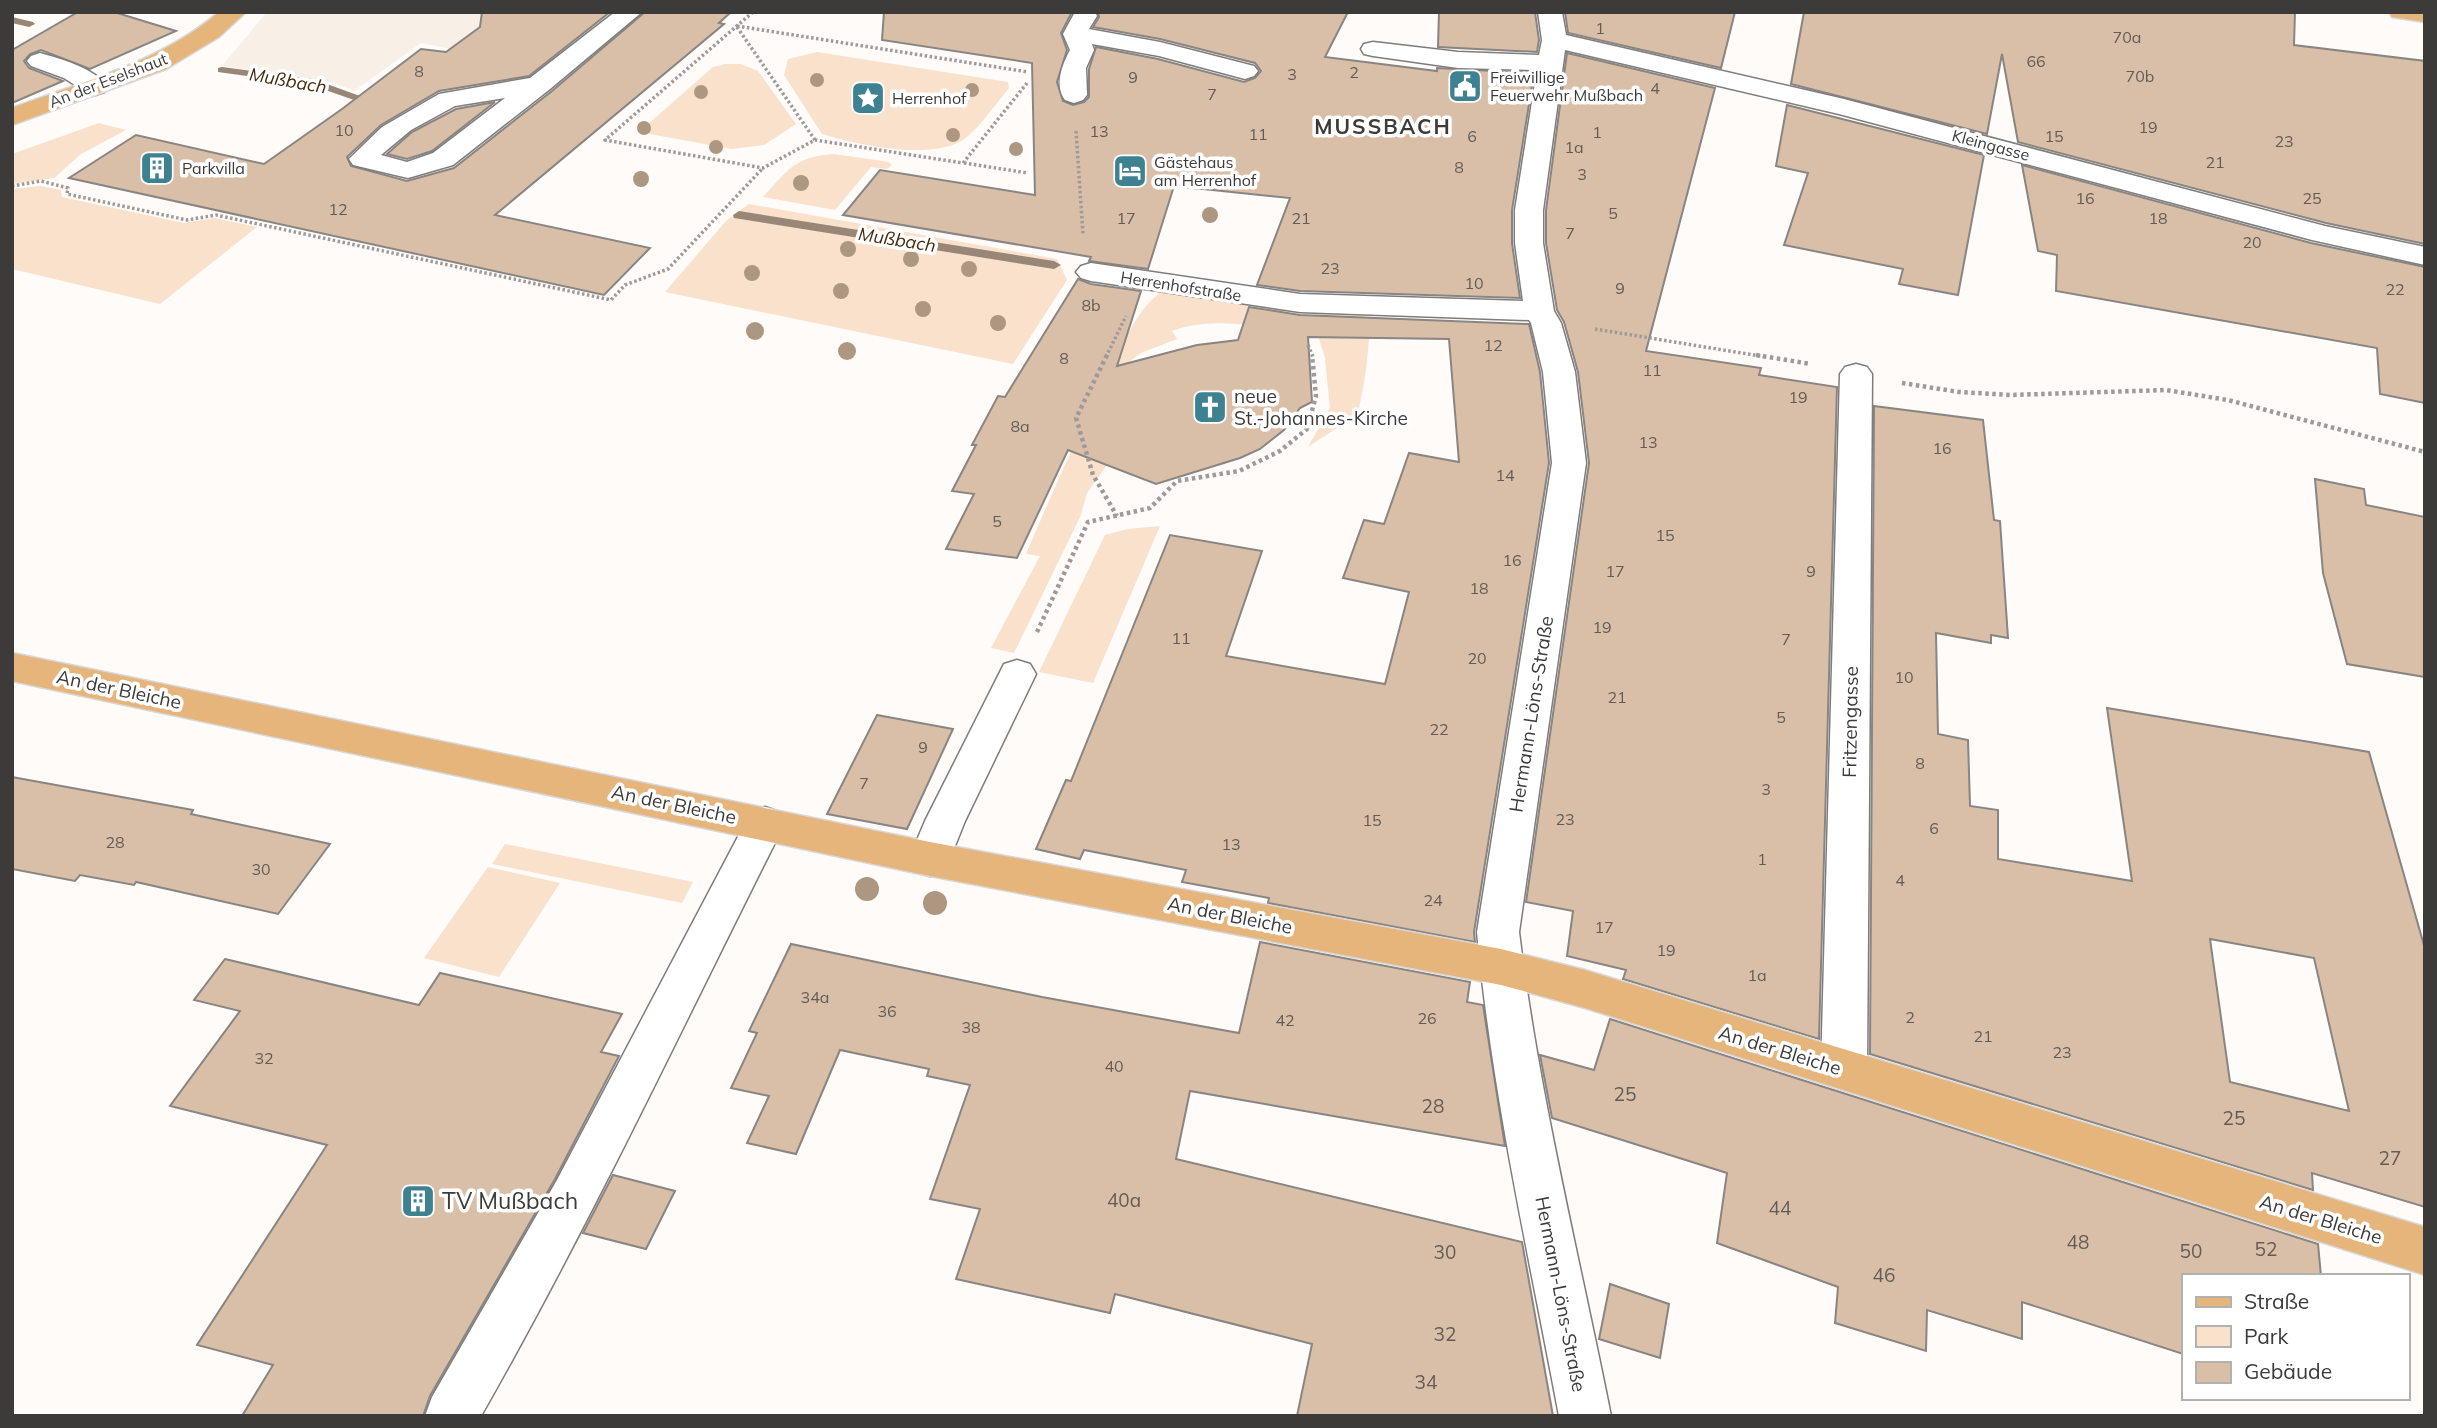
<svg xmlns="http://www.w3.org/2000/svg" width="2437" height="1428" font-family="Mulish,sans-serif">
<rect width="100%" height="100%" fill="#fefbf9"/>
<polygon fill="#f8efe7" points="267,12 616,12 567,51 472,53 421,43 354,91 335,83 222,66"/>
<g fill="#f9e1cc">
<path d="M817,52l191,30 1,6c-12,14 -33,45 -48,53 -33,19 -103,4 -139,-7l-38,-59 4,-16z"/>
<polygon points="725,64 741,64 758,71 796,124 764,145 732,149 639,132 713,67"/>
<polygon points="99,123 126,130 81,154 54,178 12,184 12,154"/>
<path d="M834,154l55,8 3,3 -5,4 -16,-2 -36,43 -72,-13c26,-28 31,-40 71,-43z"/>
<polygon points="40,186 61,190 62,197 184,223 214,218 257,227 160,304 12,269 12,189"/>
<polygon points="749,204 1057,259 1067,280 1013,364 665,292 726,221"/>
<path d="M1161,292l131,16 -24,12 -5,7c-31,-4 -61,-7 -91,4l5,8 -36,14 -19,14 -8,88 -27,38 -6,22 -67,138 -23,-5 49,-92 -14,-2c26,-61 53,-122 83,-182 14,-27 27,-62 52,-80z"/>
<polygon points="1314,310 1371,317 1366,371 1358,414 1308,447 1330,408 1325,358 1313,319"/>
<polygon points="1160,526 1093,683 1039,672 1105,535 1128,529"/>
<polygon points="505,844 693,882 682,903 492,864"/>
<polygon points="488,867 560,883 499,977 424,958"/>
</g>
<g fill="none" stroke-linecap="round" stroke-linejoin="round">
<g fill="#988676" fill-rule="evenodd">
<polygon points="12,17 33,22 35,24 29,27 12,23"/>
<polygon points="222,67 313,79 360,96 354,100 311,85 218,72 218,68"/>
<polygon points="739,211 1054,261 1061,265 1054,269 734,218 733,215"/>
</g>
</g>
<g fill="#d9bfa8" stroke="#888583" stroke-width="2" fill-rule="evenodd">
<polygon points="78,12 114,12 176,31 90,69 41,50 30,54 24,61 29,68 63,81 12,103 12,50"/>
<polygon points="482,12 610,12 529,76 439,91 381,125 347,157 351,166 407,181 454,168 552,91 645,12 731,12 719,23 724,24 495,215 650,248 604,295 69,178 136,135 264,164 342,109 421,49 446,52 480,27"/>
<polygon points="884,12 1072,12 1061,33 1067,50 1057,82 1063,101 1073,105 1084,102 1089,97 1089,69 1096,47 1158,59 1244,82 1255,78 1261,71 1255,63 1160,39 1093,27 1099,17 1098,12 1348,12 1325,57 1437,71 1437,68 1534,73 1512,210 1512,243 1520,298 1300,291 1257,285 1290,198 1174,186 1148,269 1089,261 1091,257 843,215 880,170 1035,195 1032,63 882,40"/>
<polygon points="1439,12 1535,12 1539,40 1537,52 1438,47"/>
<polygon points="1565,12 1735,12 1721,68 1568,33"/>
<polygon points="1804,12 2295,12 2294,45 2425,61 2425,244 2326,223 2018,142 2002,54 1987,134 1791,84"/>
<polygon points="1567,53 1715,88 1646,351 1761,368 1759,375 1837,387 1819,1039 1623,979 1626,970 1567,956 1573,911 1526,902 1589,463 1578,372 1564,322 1557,310 1546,243 1546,210"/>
<polygon points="495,102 432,151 407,159 387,154 412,132 456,109"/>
<polygon points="1787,105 1984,155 1958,295 1899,284 1903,269 1784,245 1808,173 1776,166"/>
<polygon points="2022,165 2311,243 2425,267 2425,403 2380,394 2377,348 2056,291 2057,255 2038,251"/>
<polygon points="1078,279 1091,284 1141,291 1117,366 1197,345 1238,340 1249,307 1300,315 1529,324 1540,372 1549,463 1474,932 1475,942 1268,903 1269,898 1182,882 1186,870 1084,850 1080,859 1036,849 1066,780 1071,781 1170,535 1262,551 1226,656 1385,684 1409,592 1343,578 1364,520 1384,524 1409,453 1459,462 1449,339 1308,337 1312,402 1300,408 1284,430 1260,449 1240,458 1156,484 1068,450 1017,558 946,549 974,494 952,491 976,445 972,445 998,396 1005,397"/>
<path d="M1874,406l109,14 11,100 6,1 8,117 -17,-3v8l-55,-10 2,101 30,6 2,66 28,4v49l134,22 -25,-173 262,44 56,197v258l-113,-34 1,17 -443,-136zM2210,939l104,19 35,153 -119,-29z"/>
<polygon points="2315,479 2364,489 2366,505 2425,517 2425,677 2347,664 2323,573"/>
<polygon points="877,715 953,729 907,829 827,814"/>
<polygon points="12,777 193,810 191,814 330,844 278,914 136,882 134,885 80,875 75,881 12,869"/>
<polygon points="1260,942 1470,982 1467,1002 1483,1005 1505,1146 1190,1091 1176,1159 1522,1242 1553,1416 1297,1416 1312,1344 1115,1294 1110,1313 956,1279 980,1209 930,1199 970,1085 927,1076 929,1069 840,1050 796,1154 747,1143 769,1096 731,1088 757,1033 749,1031 791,944 1042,997 1239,1033"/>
<polygon points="225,959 419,1005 440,973 622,1014 601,1052 619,1056 555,1179 430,1396 423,1416 242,1416 273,1365 197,1345 327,1145 170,1106 240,1011 194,1000"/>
<polygon points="1610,1019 2318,1244 2321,1276 2183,1276 2183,1354 2022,1302 2022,1339 1927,1310 1926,1351 1835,1323 1838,1287 1717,1243 1727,1173 1552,1118 1540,1055 1594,1070"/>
<polygon points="613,1175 675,1191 646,1249 583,1233"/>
<polygon points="1610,1284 1669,1304 1660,1358 1599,1339"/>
</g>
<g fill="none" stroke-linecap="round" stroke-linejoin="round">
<g stroke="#7f7d7b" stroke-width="3">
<g id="minor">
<path d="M615,12h27l-92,77 -97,76 -45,13 -55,-13 -4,-6 33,-32 57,-33 91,-16zM505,98l-72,55 -26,9 -26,-7 30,-25 44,-24z"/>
<path d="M1075,12h20l2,4 -8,13 71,13 94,24 4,5 -4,5 -9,3 -86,-23 -67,-12 2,6 -8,18 1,27 -4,5 -9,3 -9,-3c-11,-15 -3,-35 5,-50l-7,-16z"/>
<path d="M1538,12h24l4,23 278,64 481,127 100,21v18l-113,-25 -473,-126 -274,-64 -22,160v33l11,68 7,12 14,49 11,91 -67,469c20,163 60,323 92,484h-52c-30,-161 -67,-321 -82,-484l75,-469 -9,-91 -12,-49 -2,-3 -229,-8 -209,-31 -10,-3 -5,-6 5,-6 10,-3 209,31 223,7 -8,-58v-33l22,-140 -79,-2 -85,-12 -9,-2 -3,-5 3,-5 9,-2 85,10 81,3 3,-15z"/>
<path d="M40,53c22,6 54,15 68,34l-4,5 -9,3 -9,-3 -22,-14 -33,-12 -4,-5 4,-5z"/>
<polygon points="1856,364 1867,367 1872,374 1867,1070 1860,1084 1844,1090 1828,1084 1821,1070 1840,374 1845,367"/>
<polygon points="1017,660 1030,664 1036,674 965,821 945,871 930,876 915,871 909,859 925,821 1004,664"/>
<path d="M765,807l14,5 6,11c-100,198 -194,400 -304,593h-56l7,-19 125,-217 194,-368z"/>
</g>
</g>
<g stroke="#d8d8d8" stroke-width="3">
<g id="major">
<path d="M219,12h27l-27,25 -53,32 -154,56v-17c72,-27 147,-45 207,-96z"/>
<polygon points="2389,12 2425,12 2425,22 2392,17"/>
<polygon points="12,653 930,842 1501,949 1585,970 2425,1227 2425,1275 1585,1008 1501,985 930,876 12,681"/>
</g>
</g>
<g stroke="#9d9b9a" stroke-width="3.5" stroke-dasharray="2.5 2.5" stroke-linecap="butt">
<polyline points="753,12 605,140 763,168 815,140 963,163 1027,83"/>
<polyline points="737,26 1028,72"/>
<polyline points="737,27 815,140"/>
<polyline points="1076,131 1083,234"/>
<polyline points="964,163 1028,173"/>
<polyline points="12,186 41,181 68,188 67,194 187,220 216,215 611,300 625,285 668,269 763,168"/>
<polyline points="1595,329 1766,357"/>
<polyline points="1308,345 1313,357"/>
<polyline points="1106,357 1126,316"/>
</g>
<g stroke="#9d9b9a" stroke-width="4.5" stroke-dasharray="3.5 3.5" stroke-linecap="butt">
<polyline points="1107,355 1076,418 1093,475 1117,516"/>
<polyline points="1756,355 1811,364"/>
<polyline points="1902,383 1959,392 2011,395 2166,390 2228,400 2425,452"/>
<polyline points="1037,632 1088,522 1150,508 1177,481 1239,471 1280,451 1307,429 1316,396 1312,355"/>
</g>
<use href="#minor" fill="#fff" fill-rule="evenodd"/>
<use href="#major" fill="#e6b57c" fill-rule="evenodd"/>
</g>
<g fill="#ad9781">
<circle cx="817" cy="80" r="7"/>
<circle cx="972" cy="90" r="7"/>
<circle cx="701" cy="92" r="7"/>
<circle cx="644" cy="128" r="7"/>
<circle cx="953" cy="135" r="7"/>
<circle cx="716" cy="147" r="7"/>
<circle cx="1016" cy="149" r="7"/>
<circle cx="641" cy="179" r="8"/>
<circle cx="801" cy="183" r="8"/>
<circle cx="1210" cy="215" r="8"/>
<circle cx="848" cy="249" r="8"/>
<circle cx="911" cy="259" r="8"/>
<circle cx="969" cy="269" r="8"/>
<circle cx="752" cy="273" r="8"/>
<circle cx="841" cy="291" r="8"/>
<circle cx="923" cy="309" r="8"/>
<circle cx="998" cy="323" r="8"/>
<circle cx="755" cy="331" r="9"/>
<circle cx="847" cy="351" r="9"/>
<circle cx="867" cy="889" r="12"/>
<circle cx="935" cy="903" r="12"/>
</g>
<defs>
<g id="civic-square" transform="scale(1.75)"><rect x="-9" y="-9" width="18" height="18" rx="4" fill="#3e8190" stroke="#fff"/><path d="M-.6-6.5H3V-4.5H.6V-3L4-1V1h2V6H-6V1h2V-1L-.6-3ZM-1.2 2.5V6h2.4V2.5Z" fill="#fff"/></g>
<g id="sight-square" transform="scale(1.75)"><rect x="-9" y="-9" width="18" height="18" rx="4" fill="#3e8190" stroke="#fff"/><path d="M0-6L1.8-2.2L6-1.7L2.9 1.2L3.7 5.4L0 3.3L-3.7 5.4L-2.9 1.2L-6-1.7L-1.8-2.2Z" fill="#fff"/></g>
<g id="building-square" transform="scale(1.75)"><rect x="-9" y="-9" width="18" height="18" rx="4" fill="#3e8190" stroke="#fff"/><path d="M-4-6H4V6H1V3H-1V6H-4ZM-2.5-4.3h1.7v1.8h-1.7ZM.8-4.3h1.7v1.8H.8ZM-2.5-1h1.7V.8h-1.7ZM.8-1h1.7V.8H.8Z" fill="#fff"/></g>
<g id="hotel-square" transform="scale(1.75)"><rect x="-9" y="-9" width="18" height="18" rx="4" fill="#3e8190" stroke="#fff"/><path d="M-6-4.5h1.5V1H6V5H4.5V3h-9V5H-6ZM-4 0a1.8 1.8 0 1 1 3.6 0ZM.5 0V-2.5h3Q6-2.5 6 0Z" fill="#fff"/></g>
<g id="church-square" transform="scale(1.75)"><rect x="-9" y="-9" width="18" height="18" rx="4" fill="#3e8190" stroke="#fff"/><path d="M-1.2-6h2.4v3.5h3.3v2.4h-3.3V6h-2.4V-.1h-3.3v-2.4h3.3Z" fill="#fff"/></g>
</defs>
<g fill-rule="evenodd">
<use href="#civic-square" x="1465" y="86"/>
<use href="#sight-square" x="868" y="98"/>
<use href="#building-square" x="157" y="168"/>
<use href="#hotel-square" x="1130" y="171"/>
<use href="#church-square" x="1210" y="407"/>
<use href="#building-square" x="418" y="1201"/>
</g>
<g text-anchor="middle" stroke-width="7" stroke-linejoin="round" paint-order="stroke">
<g font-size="16" fill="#635c56">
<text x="1600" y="34">1</text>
<text x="2127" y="43">70a</text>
<text x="2036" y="67">66</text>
<text x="419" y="77">8</text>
<text x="1354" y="78">2</text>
<text x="1292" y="80">3</text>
<text x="2140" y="82">70b</text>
<text x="1133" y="83">9</text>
<text x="1655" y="94">4</text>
<text x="1212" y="100">7</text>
<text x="2148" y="133">19</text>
<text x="344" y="136">10</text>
<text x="1099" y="137">13</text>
<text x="1597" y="138">1</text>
<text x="1258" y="140">11</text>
<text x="1472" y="142">6</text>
<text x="2054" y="142">15</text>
<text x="2284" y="147">23</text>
<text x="1574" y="153">1a</text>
<text x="2215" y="168">21</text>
<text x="1459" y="173">8</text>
<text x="1582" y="180">3</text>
<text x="2085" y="204">16</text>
<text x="2312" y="204">25</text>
<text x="338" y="215">12</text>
<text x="1613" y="219">5</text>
<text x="1126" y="224">17</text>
<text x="1301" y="224">21</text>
<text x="2158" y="224">18</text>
<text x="1570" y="239">7</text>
<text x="2252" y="248">20</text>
<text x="1330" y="274">23</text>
<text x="1474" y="289">10</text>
<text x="1620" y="294">9</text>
<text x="2395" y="295">22</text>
<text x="1091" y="311">8b</text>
<text x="1493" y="351">12</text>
<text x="1064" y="364">8</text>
<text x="1652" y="376">11</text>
<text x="1798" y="403">19</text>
<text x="1020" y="432">8a</text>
<text x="1648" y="448">13</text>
<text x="1942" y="454">16</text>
<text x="1505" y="481">14</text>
<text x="997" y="527">5</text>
<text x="1665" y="541">15</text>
<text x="1512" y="566">16</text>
<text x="1615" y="577">17</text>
<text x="1811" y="577">9</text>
<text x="1479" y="594">18</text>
<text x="1602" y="633">19</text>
<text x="1181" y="644">11</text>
<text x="1786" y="645">7</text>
<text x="1477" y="664">20</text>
<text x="1904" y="683">10</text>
<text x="1617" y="703">21</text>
<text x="1781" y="723">5</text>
<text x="1439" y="735">22</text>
<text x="923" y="753">9</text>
<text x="1920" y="769">8</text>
<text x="864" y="789">7</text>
<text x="1766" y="795">3</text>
<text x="1565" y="825">23</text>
<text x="1372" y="826">15</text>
<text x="1934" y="834">6</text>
<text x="115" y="848">28</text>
<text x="1231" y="850">13</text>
<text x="1762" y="865">1</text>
<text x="261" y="875">30</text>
<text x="1900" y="886">4</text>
<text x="1433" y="906">24</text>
<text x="1604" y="933">17</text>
<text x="1666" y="956">19</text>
<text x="1757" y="981">1a</text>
<text x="815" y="1003">34a</text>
<text x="887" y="1017">36</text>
<text x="1910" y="1023">2</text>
<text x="1427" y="1024">26</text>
<text x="1285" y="1026">42</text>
<text x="971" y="1033">38</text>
<text x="1983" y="1042">21</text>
<text x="2062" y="1058">23</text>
<text x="264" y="1064">32</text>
<text x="1114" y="1072">40</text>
</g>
<g font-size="16" fill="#3c3b3a" stroke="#fff" text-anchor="start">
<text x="1490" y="83">Freiwillige<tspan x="1490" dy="18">Feuerwehr Mußbach</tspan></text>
<text x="892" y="104">Herrenhof</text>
<text x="1154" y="168">Gästehaus<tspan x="1154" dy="18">am Herrenhof</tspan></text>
<text x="182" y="174">Parkvilla</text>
</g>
<g font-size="16" fill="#3c3b3a" stroke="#fff">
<text transform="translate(108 80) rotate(-21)" y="6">An der Eselshaut</text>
<text transform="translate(1991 145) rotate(15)" y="6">Kleingasse</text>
<text transform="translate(1181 286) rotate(9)" y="6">Herrenhofstraße</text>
</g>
<g font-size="18" font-style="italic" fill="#44290b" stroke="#fff">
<text transform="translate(288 81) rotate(10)" y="6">Mußbach</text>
<text transform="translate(897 240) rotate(9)" y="6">Mußbach</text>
</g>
<g font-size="19" fill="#3c3b3a" stroke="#fff" text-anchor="start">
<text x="1234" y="403">neue<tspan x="1234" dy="22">St.-Johannes-Kirche</tspan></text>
</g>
<g font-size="19" fill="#3c3b3a" stroke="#fff">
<text transform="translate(119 689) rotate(12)" y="7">An der Bleiche</text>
<text transform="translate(1531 714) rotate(-81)" y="7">Hermann-Löns-Straße</text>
<text transform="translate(1850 722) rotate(-89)" y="7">Fritzengasse</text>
<text transform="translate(674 804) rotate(12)" y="7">An der Bleiche</text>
<text transform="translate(1230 915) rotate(11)" y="7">An der Bleiche</text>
<text transform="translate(1780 1050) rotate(17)" y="7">An der Bleiche</text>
<text transform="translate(2321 1219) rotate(17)" y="7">An der Bleiche</text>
<text transform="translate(1561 1294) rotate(79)" y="7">Hermann-Löns-Straße</text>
</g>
<g font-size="19" fill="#635c56">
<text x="1625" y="1101">25</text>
<text x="1433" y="1113">28</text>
<text x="2234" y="1125">25</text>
<text x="2390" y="1165">27</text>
<text x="1124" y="1207">40a</text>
<text x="1780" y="1215">44</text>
<text x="2078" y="1249">48</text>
<text x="2266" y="1256">52</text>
<text x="2191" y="1258">50</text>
<text x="1445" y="1259">30</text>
<text x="1884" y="1282">46</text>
<text x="1445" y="1341">32</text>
<text x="1426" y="1389">34</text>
</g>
<g font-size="21" font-weight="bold" letter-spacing="2" fill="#3c3b3a" stroke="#fff">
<text x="1383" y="134">MUSSBACH</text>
</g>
<g font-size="23" fill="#3c3b3a" stroke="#fff" text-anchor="start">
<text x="442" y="1209">TV Mußbach</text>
</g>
</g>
<rect width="2437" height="1428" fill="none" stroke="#3c3b3a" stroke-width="28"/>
<rect x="2182" y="1274" width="228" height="126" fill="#ffffff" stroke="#b1b1b0" stroke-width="2"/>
<rect x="2196" y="1297" width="35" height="10" fill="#e6b57c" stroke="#b1b1b0" stroke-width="2"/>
<text x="2244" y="1309" font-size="21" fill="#3c3b3a">Straße</text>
<rect x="2196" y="1326" width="35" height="21" fill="#f9e1cc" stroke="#b1b1b0" stroke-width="2"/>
<text x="2244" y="1344" font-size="21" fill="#3c3b3a">Park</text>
<rect x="2196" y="1362" width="35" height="21" fill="#d9bfa8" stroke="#b1b1b0" stroke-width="2"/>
<text x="2244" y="1379" font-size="21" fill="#3c3b3a">Gebäude</text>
</svg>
